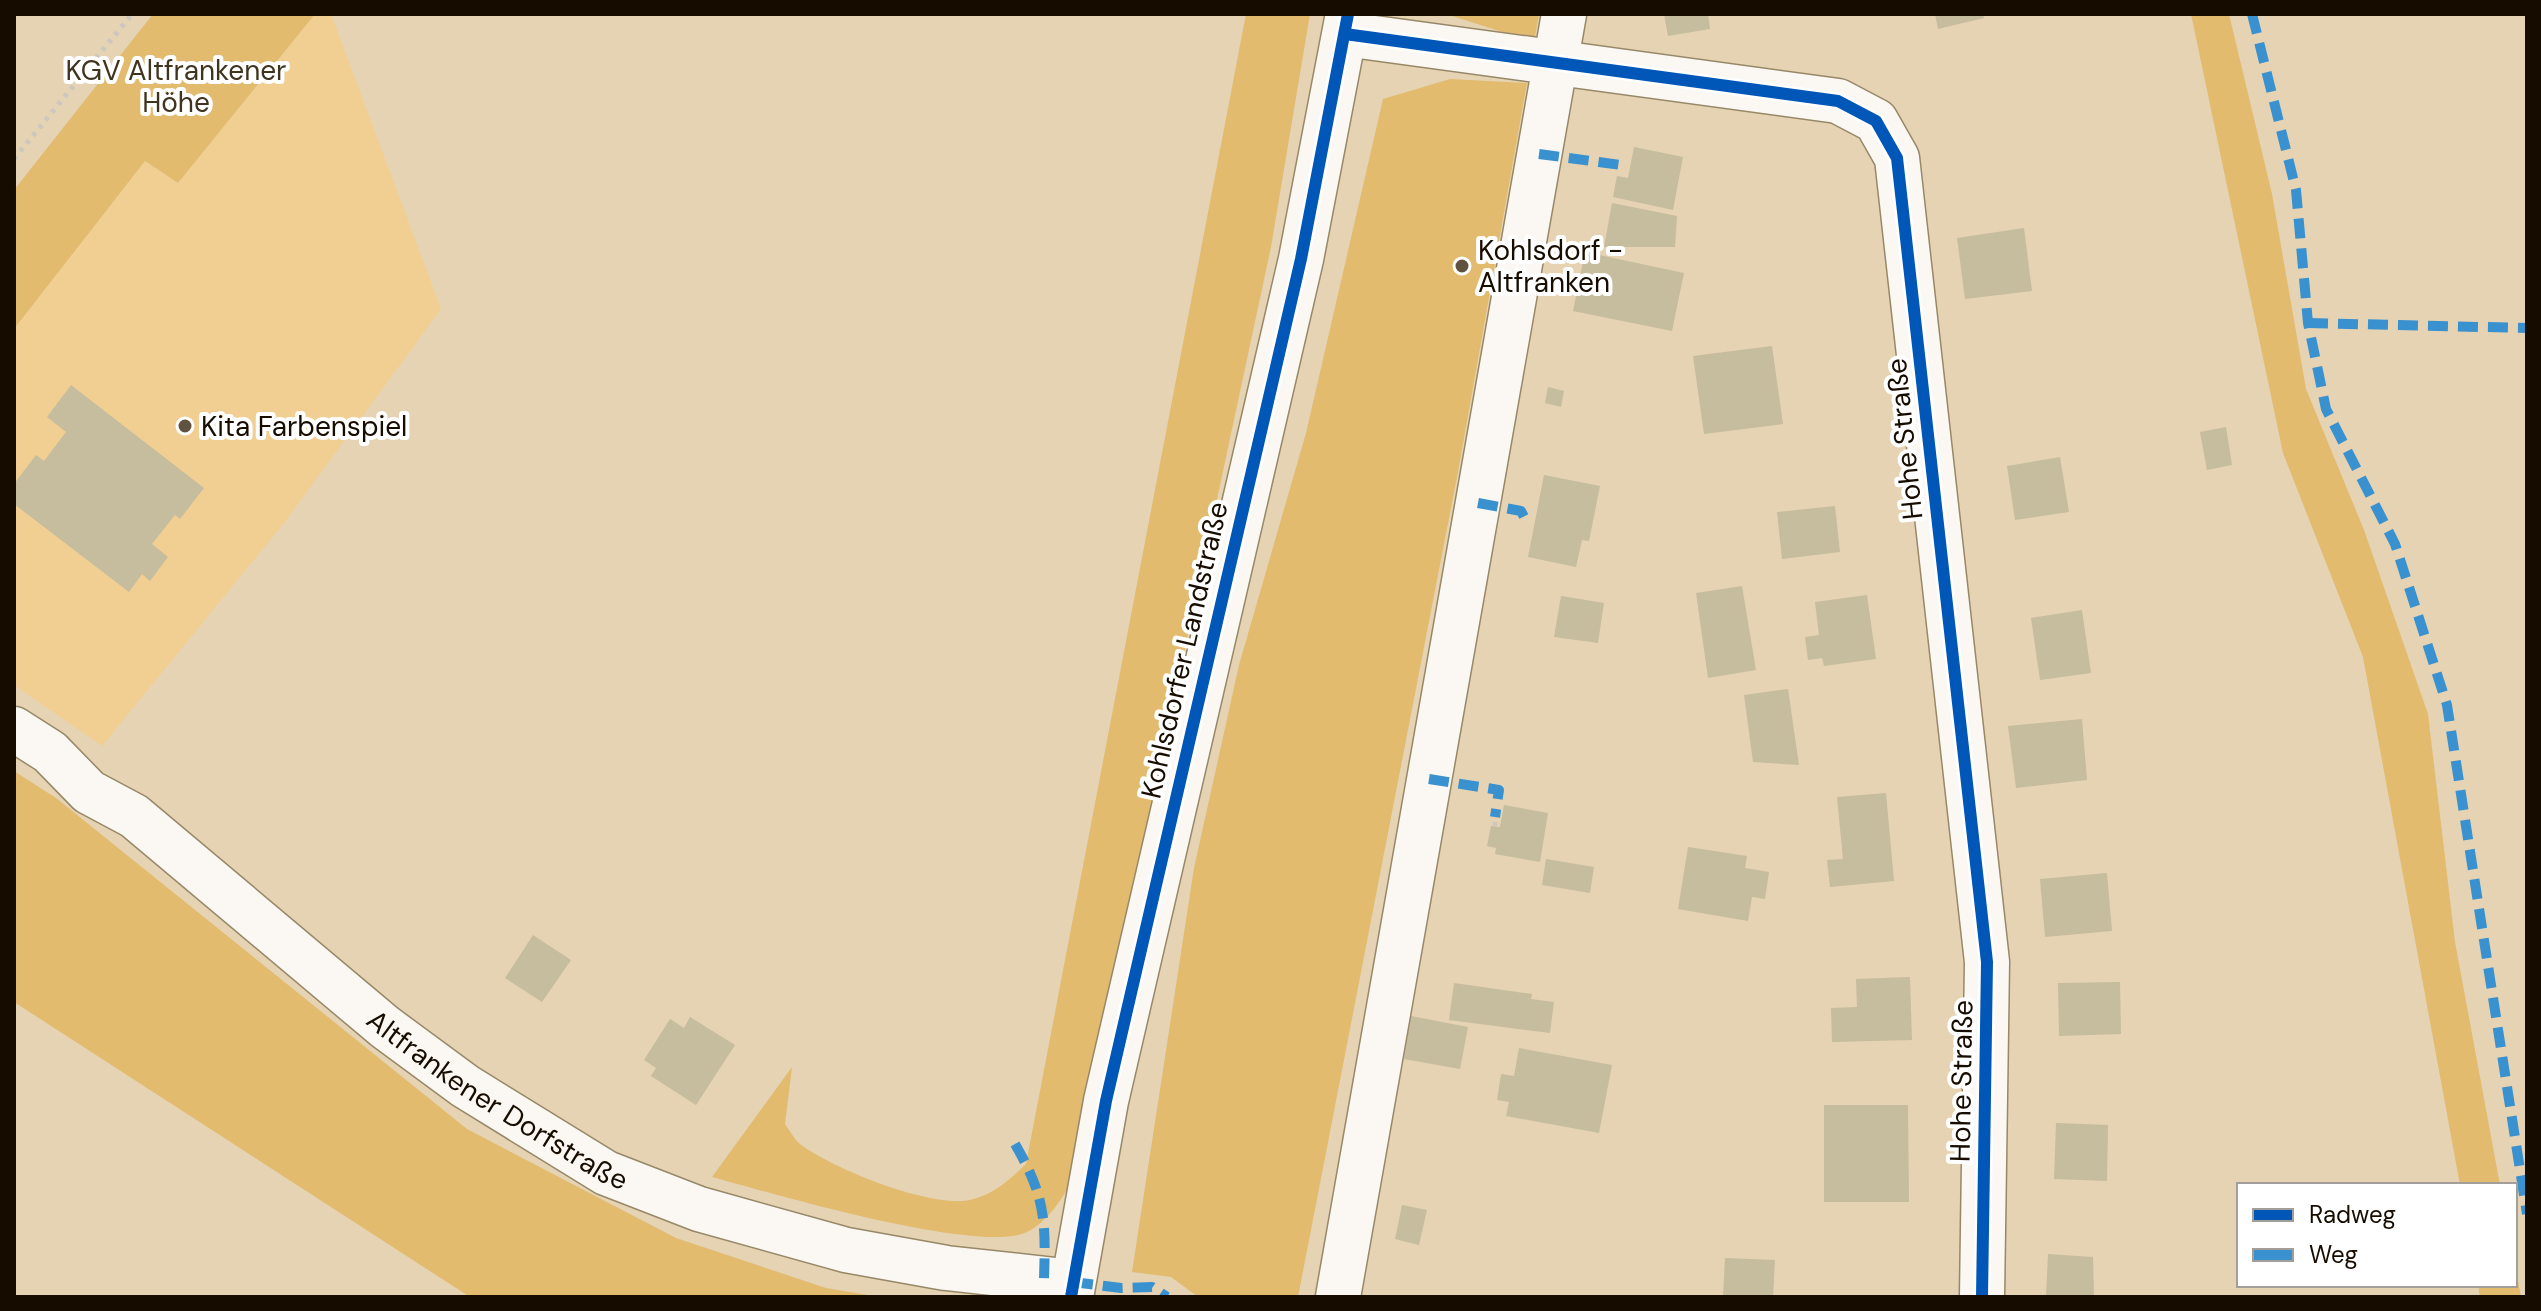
<svg xmlns="http://www.w3.org/2000/svg" width="2541" height="1311" font-family="'DM Sans',sans-serif">
<rect width="100%" height="100%" fill="#e5d3b3"/>
<polygon fill="#f1cf93" points="315,14 331,14 441,309 284,523 102,746 14,685 14,329 145,161 178,183"/>
<g fill="#e2bb6f">
<polygon points="153,14 315,14 178,183 145,161 14,329 14,190"/>
<path d="M1246,14h64l-39,233 -200,935c-9,18 -25,41 -44,50 -48,23 -256,-39 -315,-55l80,-110 -7,57c5,7 9,15 15,20 33,25 130,64 170,56 25,-6 38,-19 56,-36z"/>
<polygon points="1446,14 1539,14 1534,42"/>
<polygon points="2191,14 2229,14 2272,194 2306,389 2364,530 2428,714 2455,942 2500,1185 2460,1185 2363,657 2283,453"/>
<polygon points="1450,79 1527,83 1458,472 1298,1297 1198,1297 1171,1277 1132,1272 1194,868 1239,665 1306,433 1383,99"/>
<polygon points="14,771 56,798 467,1129 676,1238 826,1288 880,1297 470,1297 14,1002"/>
<polygon points="2515,1265 2521,1297 2480,1297 2478,1285 2515,1285"/>
</g>
<g fill="#c6bc9e">
<polygon points="1664,14 1708,14 1710,29 1668,36"/>
<polygon points="1935,14 1983,14 1984,18 1938,29"/>
<polygon points="1634,147 1683,157 1673,210 1613,197 1617,176 1628,178"/>
<polygon points="1612,203 1677,216 1675,247 1604,247"/>
<polygon points="2024,228 2032,291 1965,299 1957,238"/>
<polygon points="1585,252 1684,273 1672,331 1573,311"/>
<polygon points="1772,346 1783,424 1704,434 1693,356"/>
<polygon points="71,385 204,488 180,519 175,515 152,544 168,557 150,581 142,574 129,592 14,504 14,484 36,455 44,461 66,432 47,417"/>
<polygon points="1548,387 1564,391 1561,407 1545,403"/>
<polygon points="2226,427 2232,465 2207,470 2200,432"/>
<polygon points="2060,457 2069,512 2015,520 2007,466"/>
<polygon points="1544,475 1600,486 1589,541 1582,540 1576,567 1528,557"/>
<polygon points="1835,506 1840,552 1782,559 1777,512"/>
<polygon points="1742,586 1756,670 1708,678 1696,593"/>
<polygon points="1867,595 1876,659 1824,666 1822,658 1808,660 1805,637 1819,635 1815,602"/>
<polygon points="1561,596 1604,603 1598,643 1554,637"/>
<polygon points="2082,610 2091,673 2040,680 2031,618"/>
<polygon points="1788,689 1799,765 1753,762 1744,695"/>
<polygon points="2082,719 2087,780 2016,788 2008,726"/>
<polygon points="1886,793 1894,881 1830,887 1827,860 1843,859 1837,797"/>
<polygon points="1504,805 1548,813 1540,862 1495,854 1496,848 1487,846 1491,826 1500,827"/>
<polygon points="1688,847 1747,856 1745,868 1769,872 1765,899 1752,897 1748,921 1678,909"/>
<polygon points="1546,859 1594,867 1590,893 1542,885"/>
<polygon points="2107,873 2112,931 2045,937 2040,879"/>
<polygon points="533,935 571,960 542,1002 505,978"/>
<polygon points="1910,977 1912,1040 1832,1042 1831,1008 1857,1007 1856,979"/>
<polygon points="2120,982 2121,1034 2059,1036 2058,983"/>
<polygon points="1454,983 1532,994 1531,999 1554,1002 1550,1033 1449,1020"/>
<polygon points="1411,1016 1468,1027 1460,1069 1404,1059"/>
<polygon points="690,1017 735,1045 696,1105 651,1076 656,1068 644,1060 670,1019 684,1028"/>
<polygon points="1519,1048 1612,1065 1599,1133 1506,1116 1509,1102 1497,1100 1501,1074 1514,1076"/>
<polygon points="1824,1105 1908,1105 1909,1202 1824,1202"/>
<polygon points="2056,1123 2108,1125 2107,1181 2054,1179"/>
<polygon points="1402,1205 1427,1210 1419,1245 1395,1239"/>
<polygon points="2048,1254 2093,1257 2094,1297 2046,1297"/>
<polygon points="1725,1258 1775,1260 1773,1297 1723,1297"/>
</g>
<g fill="none" stroke-linecap="round" stroke-linejoin="round">
<g stroke="#978868" stroke-width="47">
<g id="minor">
<polyline points="1345,34 1838,101 1876,121 1897,158 1987,962 1982,1297"/>
<path id="s1" d="M14,729l36,23 39,40 45,24 251,211 80,59 141,87 93,36 147,41 100,18 127,14"/>
<polyline points="1338,1297 1564,14"/>
</g>
</g>
<g stroke="#978868" stroke-width="47">
<polyline id="tertiary" points="1071,1297 1106,1101 1301,259 1348,14"/>
</g>
<g stroke="#cdc7be" stroke-width="5" stroke-dasharray="4 6" stroke-linecap="butt">
<polyline points="14,159 132,14"/>
<polyline points="1495,826 1495,817"/>
</g>
<use href="#minor" stroke="#fbf8f4" stroke-width="44"/>
<use href="#tertiary" stroke="#fbf8f4" stroke-width="44"/>
<g stroke="#3991d0" stroke-width="10" stroke-dasharray="20 10" stroke-linecap="butt">
<polyline points="2252,14 2296,190 2308,323 2326,409 2395,544 2447,705 2527,1214"/>
<polyline points="1539,154 1621,165"/>
<polyline points="2308,323 2527,328"/>
<polyline points="1478,503 1521,511 1527,523"/>
<polyline points="1429,779 1499,790 1495,817"/>
<path d="M1015,1144c30,52 31,75 29,135"/>
<polyline points="1073,1282 1121,1288 1152,1287 1167,1297"/>
</g>
<g stroke="#fff" stroke-width="17">
<g id="cycleway">
<polyline points="1345,34 1838,101 1876,121 1897,158 1987,962 1982,1297"/>
<polyline points="1071,1297 1106,1101 1301,259 1348,14"/>
</g>
</g>
<use href="#cycleway" stroke="#0057b8" stroke-width="12"/>
</g>
<g fill="#5f523f" stroke="#fff" stroke-width="3">
<circle cx="1462" cy="266" r="8"/>
<circle cx="185" cy="426" r="8"/>
</g>
<g text-anchor="middle" stroke-width="8" stroke-linejoin="round" paint-order="stroke">
<g font-size="28" fill="#40341f" stroke="#fff">
<text x="176" y="80">KGV Altfrankener<tspan x="176" dy="32">Höhe</tspan></text>
</g>
<g font-size="28" fill="#170c00" stroke="#fff" text-anchor="start">
<text x="1478" y="260">Kohlsdorf -<tspan x="1478" dy="32">Altfranken</tspan></text>
<text x="201" y="436">Kita Farbenspiel</text>
</g>
<g font-size="28" fill="#170c00" stroke="#fff">
<text transform="translate(1904 439) rotate(-96)" y="10">Hohe Straße</text>
<text transform="translate(1184 650) rotate(-77)" y="10">Kohlsdorfer Landstraße</text>
<text transform="translate(1961 1081) rotate(-89)" y="10">Hohe Straße</text>
<text dy="10" stroke="none"><textPath href="#s1" startOffset="612">Altfrankener Dorfstraße</textPath></text>
</g>
</g>
<rect width="2541" height="1311" fill="none" stroke="#170c00" stroke-width="32"/>
<rect x="2237" y="1183" width="280" height="104" fill="#ffffff" stroke="#a29e99" stroke-width="2"/>
<rect x="2253" y="1209" width="40" height="12" fill="#0057b8" stroke="#a29e99" stroke-width="2"/>
<text x="2309" y="1223" font-size="24" fill="#170c00">Radweg</text>
<rect x="2253" y="1249" width="40" height="12" fill="#3991d0" stroke="#a29e99" stroke-width="2"/>
<text x="2309" y="1263" font-size="24" fill="#170c00">Weg</text>
</svg>
